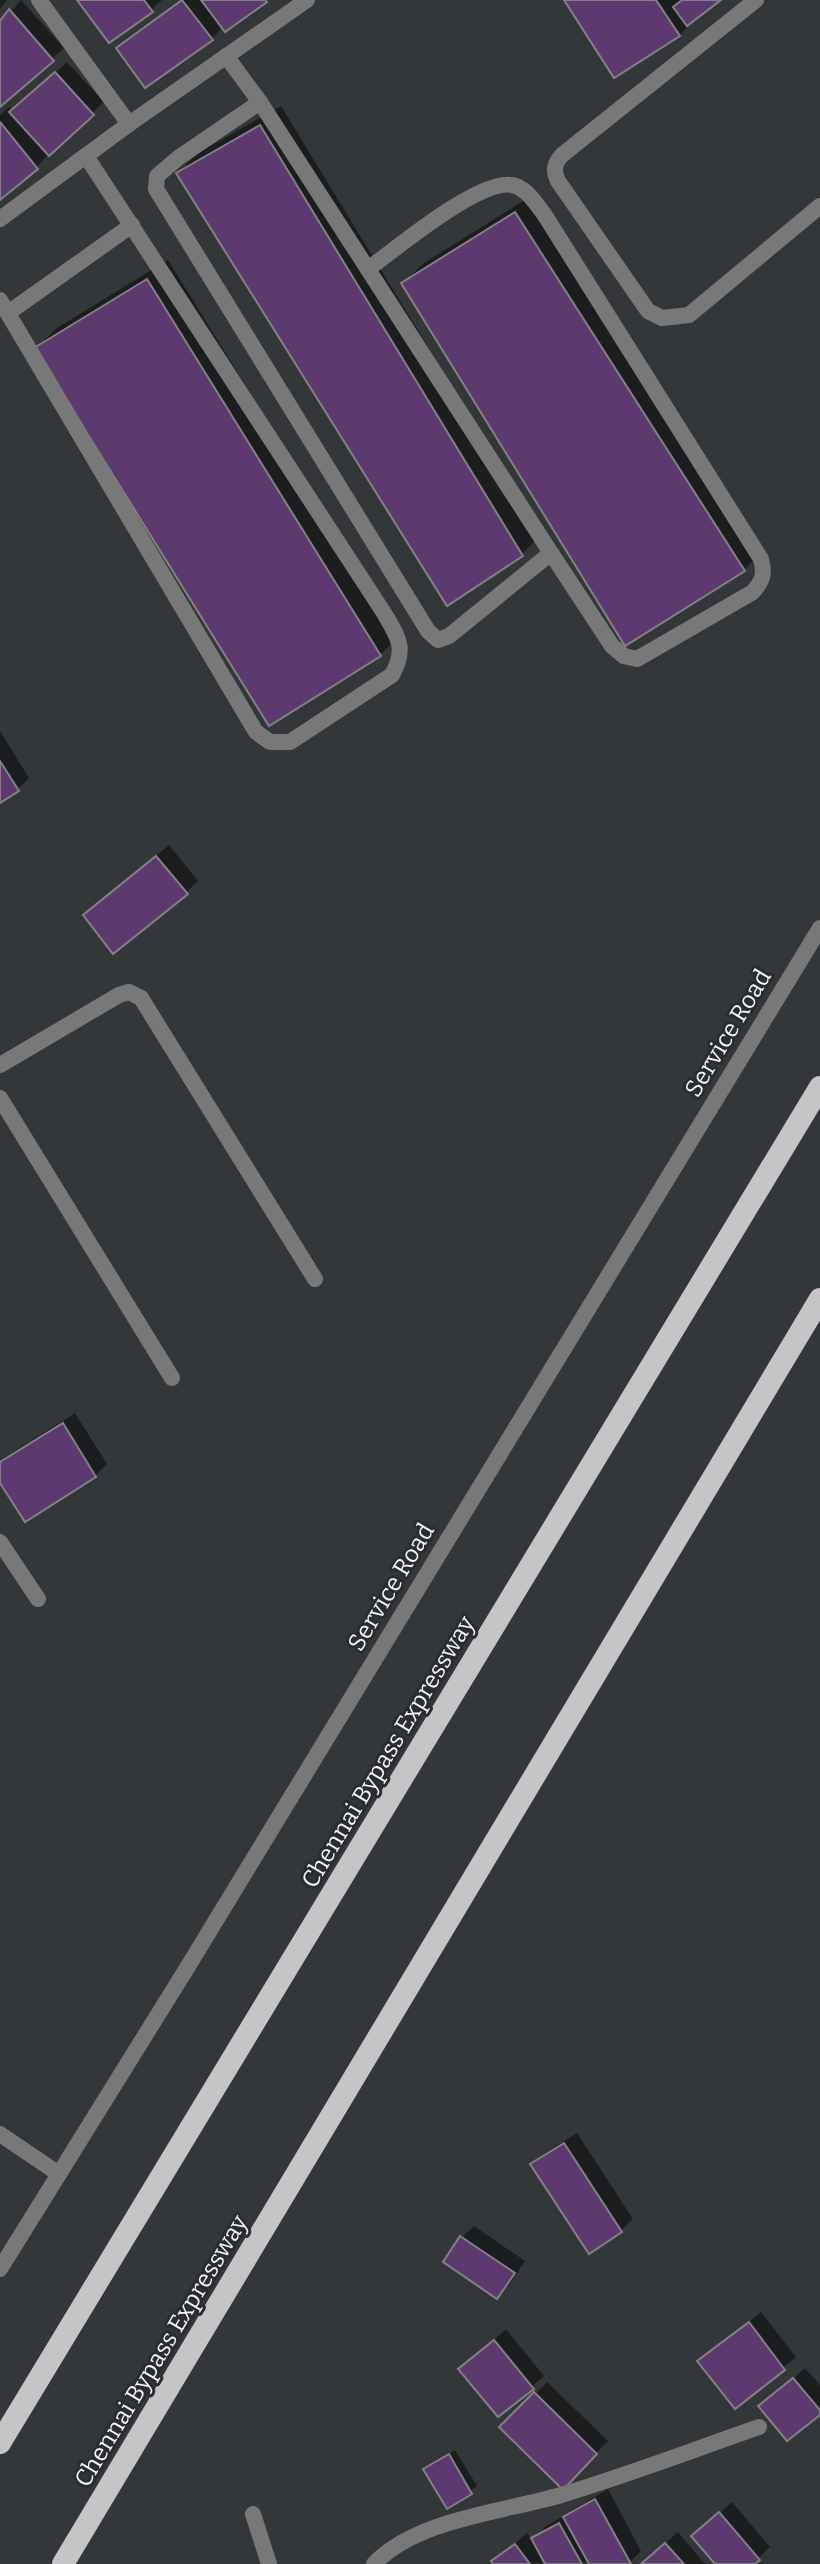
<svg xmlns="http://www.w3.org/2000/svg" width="820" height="2564" font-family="Bitter,serif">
<rect width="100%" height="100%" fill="#343739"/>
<g fill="#0007">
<polygon points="0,0 7,0 0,9"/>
<polygon points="21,0 64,48 0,105 0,24"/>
<polygon points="80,0 162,0 151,10"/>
<polygon points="181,0 266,0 225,30 223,27 212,38 146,85 119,48 131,37"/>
<polygon points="566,0 717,0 679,35"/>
<polygon points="67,62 104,102 48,154 37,167 0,198 0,115 9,107 13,112"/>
<polygon points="281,106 542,534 522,554 178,173 198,153"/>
<polygon points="536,193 764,550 744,570 403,283 424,263"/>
<polygon points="168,260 400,635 380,655 36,348 57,328"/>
<polygon points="0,731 29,778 18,789 0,800"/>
<polygon points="169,845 198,881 186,893 85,915"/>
<polygon points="75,1413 107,1464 95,1476 0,1479 0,1461 5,1457"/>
<polygon points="577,2133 633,2219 621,2230 589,2251 533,2165 545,2153"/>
<polygon points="474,2226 525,2261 509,2285 497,2297 462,2237"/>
<polygon points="761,2312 796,2357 735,2406 700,2361"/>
<polygon points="506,2329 544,2376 498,2415 461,2369"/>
<polygon points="805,2368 820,2385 820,2412 761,2406"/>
<polygon points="547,2382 608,2441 563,2487 502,2427"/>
<polygon points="455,2450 477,2486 447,2506 426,2470"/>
<polygon points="608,2489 641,2551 630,2562 495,2564 494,2561 527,2533 532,2540 545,2527"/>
<polygon points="732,2502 770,2547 752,2564 717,2564 706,2525"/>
<polygon points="678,2532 705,2564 642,2564 649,2558"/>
</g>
<g fill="#5c3a70" stroke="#828083" stroke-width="2">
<polygon points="77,0 144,0 153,12 109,43"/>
<polygon points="182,0 213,40 145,88 116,48"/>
<polygon points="201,0 265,0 267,2 225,32"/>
<polygon points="564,0 656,0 680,36 614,78"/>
<polygon points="682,0 721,0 687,26 673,7"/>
<polygon points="9,9 54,61 0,107 0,21"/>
<polygon points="55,72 94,115 49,156 9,112"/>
<polygon points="0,122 38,169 0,200"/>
<polygon points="260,125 523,556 447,606 176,173"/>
<polygon points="515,212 745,571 625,646 401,283"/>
<polygon points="147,279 381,656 269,726 34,348"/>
<polygon points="0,761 19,791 0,803"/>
<polygon points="156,856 188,894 113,954 83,915"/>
<polygon points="63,1423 96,1477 25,1522 0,1483 0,1462"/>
<polygon points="564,2143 622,2232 589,2254 530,2164"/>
<polygon points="460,2236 515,2273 497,2299 443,2262"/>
<polygon points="749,2322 785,2370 735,2409 697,2361"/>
<polygon points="494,2340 534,2389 498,2417 458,2369"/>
<polygon points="793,2378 820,2410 820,2415 787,2441 758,2406"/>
<polygon points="534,2392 597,2454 563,2490 499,2427"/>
<polygon points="449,2454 472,2494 447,2509 423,2469"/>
<polygon points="595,2499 631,2564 589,2564 563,2517"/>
<polygon points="719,2512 760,2560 755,2564 715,2564 691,2536"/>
<polygon points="559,2523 582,2564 545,2564 531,2538"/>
<polygon points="665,2543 684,2564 641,2564"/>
<polygon points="515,2544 530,2564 493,2564 491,2561"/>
</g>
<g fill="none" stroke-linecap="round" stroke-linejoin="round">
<polyline stroke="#797879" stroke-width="16" points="0,2134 59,2174"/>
<g stroke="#797879" stroke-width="16">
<polyline points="39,0 129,124"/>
<path d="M756,0l-194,155c-8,9 -9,15 -4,26l90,130 14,7 27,-3 131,-109"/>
<polyline points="226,56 260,102 551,553"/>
<path d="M260,102l-82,56 -21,18 -1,13 272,442 10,9 11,-4 102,-83 61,93 12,10 13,3 116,-67c10,-12 12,-18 8,-33l-217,-345c-8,-10 -18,-27 -32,-29 -33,-6 -115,63 -144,84"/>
<polyline points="0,219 129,124 307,0"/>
<path d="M0,300l256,432 14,10h20l102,-67c15,-27 6,-38 -8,-62l-298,-457"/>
<polyline points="8,313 132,225"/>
<polyline points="0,1065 119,995 129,992 141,998 315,1279"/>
<polyline points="0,1098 172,1378"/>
<polyline points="0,1542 38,1599"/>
<polyline points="253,2514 269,2564"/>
<path d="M374,2564c42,-45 130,-52 187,-69 67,-20 132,-45 198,-68"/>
</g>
<polyline stroke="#797879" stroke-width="16" points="0,2269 187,1968 820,928"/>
<g stroke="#c7c4c7" stroke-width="22">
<polyline points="0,2443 820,1087"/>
<polyline points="63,2564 820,1299"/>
</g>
</g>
<g text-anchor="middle" stroke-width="6" stroke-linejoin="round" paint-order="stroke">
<g font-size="24" fill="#f3f4f6" stroke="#2a2d2f">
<text transform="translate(728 1033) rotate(-59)" y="8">Service Road</text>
<text transform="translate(391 1587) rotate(-59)" y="8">Service Road</text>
<text transform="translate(388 1752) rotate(-59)" y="8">Chennai Bypass Expressway</text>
<text transform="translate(161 2351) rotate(-59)" y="8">Chennai Bypass Expressway</text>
</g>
</g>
</svg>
